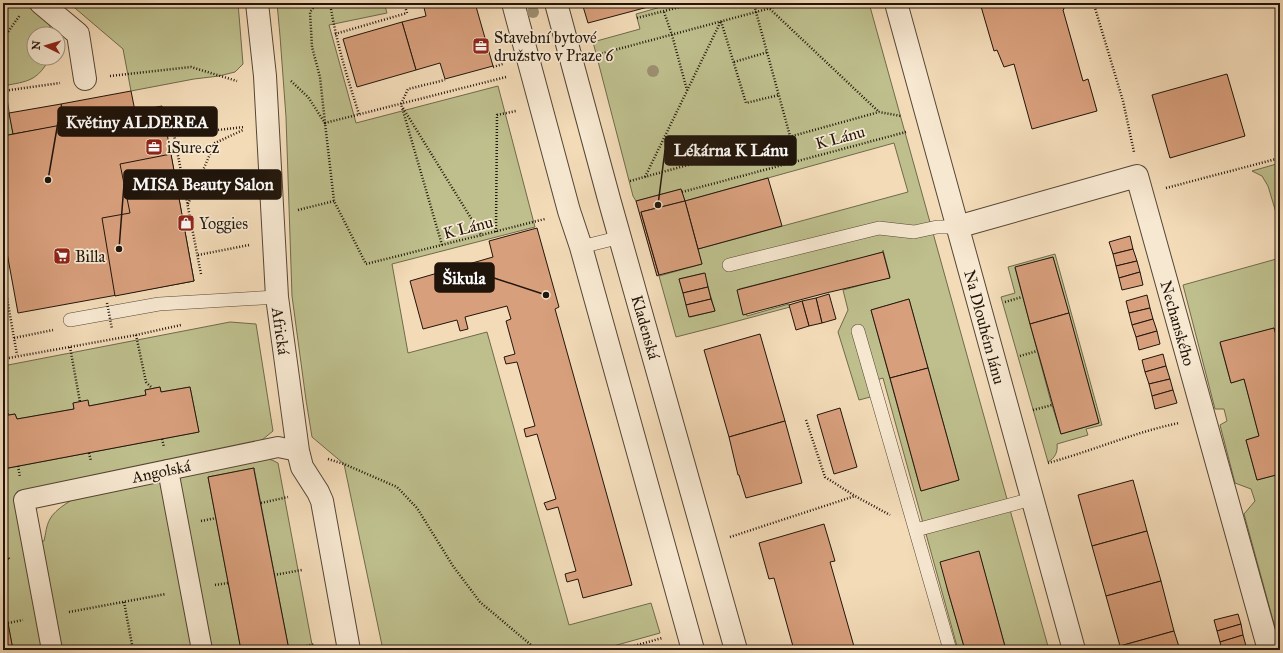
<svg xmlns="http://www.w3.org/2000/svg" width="1283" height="653" font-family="'IM FELL Great Primer',serif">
<rect width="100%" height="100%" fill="#f3dbb8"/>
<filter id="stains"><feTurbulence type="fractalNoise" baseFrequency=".005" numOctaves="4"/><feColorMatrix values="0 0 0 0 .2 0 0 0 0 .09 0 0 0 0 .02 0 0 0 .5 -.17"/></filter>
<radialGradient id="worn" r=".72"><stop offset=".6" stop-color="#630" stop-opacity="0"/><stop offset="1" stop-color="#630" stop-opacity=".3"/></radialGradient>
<g fill="#bebf8d" stroke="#6f6a4c" fill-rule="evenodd">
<path d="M3,3h21l25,21 4,10h-19v24h16c-12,21 -19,23 -42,27l-2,8 7,41 -10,2z"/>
<polygon points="69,3 238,3 243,64 235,72 219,76 194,79 131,91 123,49"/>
<polygon points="277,3 384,3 387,13 329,25 356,123 498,86 535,227 392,264 408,353 487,332 569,625 651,603 660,633 599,650 383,650 344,464 312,437 306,400 292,296 286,117 280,36"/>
<path d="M675,3h194l180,647h-43l-27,-98 -32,36 18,62h-7l-75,-272 -13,4 4,14 -15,4 -21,-68 10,-22 -5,-20 47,-13 -7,-27v2l-35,10 -1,-2v2l-108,27 8,27 42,-12 1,3 -71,19 -43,11 -17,-61 43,-12 -4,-15 210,-57 -14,-49 -209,58 -4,-12 -45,12 -3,-5 -40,-154 47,-13 -4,-15zM704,273l11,38 -25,6 -11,-38zM909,299l50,181 -38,11 -50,-181z"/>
<polygon points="1280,163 1280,226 1268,186 1262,176 1252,171"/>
<path d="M1055,254l47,171 -16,4 2,6 -31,9c1,8 -2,14 -9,18l-47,-165 14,-4 -7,-26zM1053,257l46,166 -38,11 -10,-32 -36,-134z"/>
<polygon points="1280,258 1280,349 1274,328 1220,343 1231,383 1244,379 1259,436 1246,440 1257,480 1280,474 1280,646 1244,514 1255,501 1251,489 1235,483 1220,425 1227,421 1224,409 1215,409 1183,285"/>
<path d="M230,322l26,2 17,107 -11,9 -13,4 -231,49 10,48h16c2,-8 2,-15 6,-22 5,-10 24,-21 34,-25l172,-37 16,3 6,3 35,187h-24l-35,-182 -46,9 33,173h-228l-10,-52v-129l196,-37 -9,-45 -29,5 -1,-5 -15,3 1,5 -57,11 -9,-4 -7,1 1,6 -57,10 -2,-5 -12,2v-50z"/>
</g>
<g fill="#d89f7c" stroke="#20150b">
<polygon points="423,3 475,3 493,66 445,79 440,63 416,70 402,22 426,16"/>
<polygon points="582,3 663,3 588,23"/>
<polygon points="980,3 1063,3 1064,9 1063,10 1083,81 1088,79 1097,111 1032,129 1014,64 1004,67 997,50 994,51"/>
<polygon points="402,22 416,70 357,87 343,39"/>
<polygon points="1227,74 1245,136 1170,158 1152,95"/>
<polygon points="131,91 135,111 65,125 61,104"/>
<polygon points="61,104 65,125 13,134 9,113"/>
<polygon points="162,106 194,281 18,313 3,231 3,136"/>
<polygon points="171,154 194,281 115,296 102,218 130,213 120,164"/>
<polygon points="768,178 782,226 698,249 685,201"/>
<polygon points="681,189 685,201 641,212 659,275 657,276 636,201"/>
<polygon points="685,201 702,264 659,275 641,212"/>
<polygon points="537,228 559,307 555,309 632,585 583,598 578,579 567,582 565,574 576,571 558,507 547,510 544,503 556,499 537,434 526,437 524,429 535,426 517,362 506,364 504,357 515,354 506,321 511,319 507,306 465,317 468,329 460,331 457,320 423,329 410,281 493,257 489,241"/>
<polygon points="1130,236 1133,249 1113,254 1109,242"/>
<polygon points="1133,249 1137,261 1116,266 1113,254"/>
<polygon points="883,252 890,278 826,293 743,315 737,290"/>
<polygon points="1053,257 1069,313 1030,324 1015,267"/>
<polygon points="1137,261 1140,272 1119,278 1116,266"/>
<polygon points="1140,272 1143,285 1122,290 1119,278"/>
<polygon points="705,273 708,287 683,293 679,279"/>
<polygon points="708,287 711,299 686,305 683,293"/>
<polygon points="829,294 836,319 822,323 816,298"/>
<polygon points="1147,295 1150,308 1129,313 1126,301"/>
<polygon points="816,298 822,323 809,326 802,301"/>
<polygon points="711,299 715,311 689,317 686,305"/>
<polygon points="909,299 928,368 890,378 871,310"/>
<polygon points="802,301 809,326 796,330 789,305"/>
<polygon points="1150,308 1153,319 1132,325 1129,313"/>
<polygon points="1069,313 1099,423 1061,434 1030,324"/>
<polygon points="1153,319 1157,331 1136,337 1132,325"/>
<polygon points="1274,328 1280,349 1280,474 1257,480 1246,440 1259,436 1244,379 1231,383 1220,342"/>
<polygon points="1157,331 1160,344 1139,350 1136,337"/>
<polygon points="760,334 785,421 729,437 704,350"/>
<polygon points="1163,354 1166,366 1145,372 1142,360"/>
<polygon points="1166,366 1170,379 1149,384 1145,372"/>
<polygon points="928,368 959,480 921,491 890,378"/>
<polygon points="1170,379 1173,390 1152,396 1149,384"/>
<polygon points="160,387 161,392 190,387 199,432 3,469 3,416 15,414 17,419 74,409 73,403 88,400 89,406 146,395 145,390"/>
<polygon points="1173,390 1177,403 1155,409 1152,396"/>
<polygon points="840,408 857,467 834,474 817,415"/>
<polygon points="785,421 802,483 746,498 739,475 738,475 729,437"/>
<polygon points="254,468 254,470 289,650 241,650 208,477"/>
<polygon points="1133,480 1147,531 1092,546 1078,495"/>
<polygon points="824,524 835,561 830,562 855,650 794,650 774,578 769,579 759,543"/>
<polygon points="1147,531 1161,581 1106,596 1092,546"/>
<polygon points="979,551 1006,650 965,650 947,588 940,562"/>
<polygon points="1161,581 1174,631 1120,646 1106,596"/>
<polygon points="3,598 8,623 13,650 3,650"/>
<polygon points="1238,614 1241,624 1217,631 1214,620"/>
<polygon points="1241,624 1243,635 1220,642 1217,631"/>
<polygon points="1174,631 1180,650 1121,650 1120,646"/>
<polygon points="1243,635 1246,646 1232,650 1222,650 1220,642"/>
</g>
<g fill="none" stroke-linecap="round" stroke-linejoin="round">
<g stroke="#554636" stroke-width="14">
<g id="service">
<polyline points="581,247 621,237"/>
<polyline points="729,265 879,228 914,232 937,227 957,227"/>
<polyline points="70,320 159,304 277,297"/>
<polyline points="858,331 950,650"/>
<polyline points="916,530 1032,499"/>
</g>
</g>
<g stroke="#554636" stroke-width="22">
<g id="pedestrian">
<polyline points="168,470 202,650"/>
<polyline points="52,650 24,500 278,447 298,451"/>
</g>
</g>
<g stroke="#554636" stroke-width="24">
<g id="minor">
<polyline points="41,3 78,34 85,79"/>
<polyline points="257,3 265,76 277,297 298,451 302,467 318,492 322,501 349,650"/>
<polyline points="513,3 569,211 581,247 693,650"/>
<polyline points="556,3 609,199 736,650"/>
<polyline points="896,3 1074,650"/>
<polyline points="957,227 1137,176 1269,650"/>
</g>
</g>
<g stroke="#20150b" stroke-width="2.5" stroke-dasharray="1 2" stroke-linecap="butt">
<path d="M330,3c6,38 17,74 29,111"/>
<polyline points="788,3 756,12 790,136"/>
<polyline points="1095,3 1095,8 1123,101 1134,152"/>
<polyline points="770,9 879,112"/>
<polyline points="664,12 672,35 687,90"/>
<polyline points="637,18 695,3"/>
<polyline points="335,34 407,13 404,3"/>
<polyline points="3,39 20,15"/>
<polyline points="596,55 756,12 754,3"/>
<polyline points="734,62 768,52"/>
<polyline points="493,67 503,64"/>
<polyline points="110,76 191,67 237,81"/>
<polyline points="506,77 325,123 334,201 366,264 545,219"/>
<polyline points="291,81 308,97 325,123 320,77 312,47 310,12 317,3"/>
<polyline points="3,91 60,83"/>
<polyline points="403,108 482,236"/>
<polyline points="645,177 721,21 746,103 779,95"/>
<polyline points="630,181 879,112 901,116"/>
<polyline points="1166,188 1280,158"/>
<polyline points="682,192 906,132"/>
<polyline points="188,204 215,143 243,130"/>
<polyline points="298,210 334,201"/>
<polyline points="496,232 497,115 516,111"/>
<polyline points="442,245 401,104 408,89 445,80"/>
<polyline points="198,255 249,245"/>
<polyline points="201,274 174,135 244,127"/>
<polyline points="3,275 17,355"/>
<polyline points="1005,302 1022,297"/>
<polyline points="136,335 146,382 152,388"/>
<polyline points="14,338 53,330"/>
<polyline points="70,347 80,402"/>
<polyline points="1020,356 1037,351"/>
<polyline points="3,359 136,335 181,325"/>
<polyline points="3,390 8,415"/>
<polyline points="1033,410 1052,405"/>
<polyline points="806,420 825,477 855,496 890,515"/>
<polyline points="162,439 164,447"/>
<polyline points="89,453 91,461"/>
<polyline points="328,459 344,464 397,487 417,508 453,566 480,602 537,650"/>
<path d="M1048,463c44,-12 87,-31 131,-40"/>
<polyline points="18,466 20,477"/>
<polyline points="261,503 288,497"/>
<polyline points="201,521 216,518"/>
<polyline points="730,537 855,496"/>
<polyline points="3,551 10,560"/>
<polyline points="274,575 302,570"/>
<polyline points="215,585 228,583"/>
<polyline points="124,602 133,650"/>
<polyline points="69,612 166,594"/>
<polyline points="8,623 23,620"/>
<polyline points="289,650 315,644"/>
<polyline points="620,650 662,638"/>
</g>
<use href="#service" stroke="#f7e8d1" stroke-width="13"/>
<use href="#pedestrian" stroke="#f7e8d1" stroke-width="20"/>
<use href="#minor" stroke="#f7e8d1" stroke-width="22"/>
<polyline stroke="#20150b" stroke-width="2.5" stroke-dasharray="1 2" stroke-linecap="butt" points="107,303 112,329"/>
</g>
<g fill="#9d8f72">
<circle cx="533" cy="12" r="6"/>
<circle cx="653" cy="71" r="6"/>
</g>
<defs>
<g id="office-square" transform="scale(0.9)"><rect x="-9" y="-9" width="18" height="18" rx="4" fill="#8f2418" stroke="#f7e8d1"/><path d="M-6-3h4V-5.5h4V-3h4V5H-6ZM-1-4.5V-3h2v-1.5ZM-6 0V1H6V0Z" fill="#fff"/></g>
<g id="shop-square" transform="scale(0.9)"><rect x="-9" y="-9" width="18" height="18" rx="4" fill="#8f2418" stroke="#f7e8d1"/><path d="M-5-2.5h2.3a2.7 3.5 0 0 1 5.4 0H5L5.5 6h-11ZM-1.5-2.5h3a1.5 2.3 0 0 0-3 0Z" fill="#fff"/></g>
<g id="supermarket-square" transform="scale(0.9)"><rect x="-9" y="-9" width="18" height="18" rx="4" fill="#8f2418" stroke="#f7e8d1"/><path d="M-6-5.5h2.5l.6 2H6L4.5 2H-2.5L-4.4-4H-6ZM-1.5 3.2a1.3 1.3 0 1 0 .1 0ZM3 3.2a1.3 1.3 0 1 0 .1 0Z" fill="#fff"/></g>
</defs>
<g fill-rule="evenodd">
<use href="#office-square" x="481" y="46"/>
<use href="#office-square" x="154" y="147"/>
<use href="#shop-square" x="186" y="223"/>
<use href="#supermarket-square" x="62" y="256"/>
</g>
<g text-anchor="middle" stroke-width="3.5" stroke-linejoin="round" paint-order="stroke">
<g font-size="16" fill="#20150b" stroke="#f7e8d1" text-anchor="start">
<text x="494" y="43">Stavební bytové<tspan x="494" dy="18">družstvo v Praze 6</tspan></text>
<text x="167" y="153">iSure.cz</text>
<text x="199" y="229">Yoggies</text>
<text x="75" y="262">Billa</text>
</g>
<g font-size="16" fill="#20150b" stroke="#f7e8d1">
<text transform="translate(840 137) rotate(-15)" y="6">K Lánu</text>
<text transform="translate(468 227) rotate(-14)" y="6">K Lánu</text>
<text transform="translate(1178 323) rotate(74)" y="6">Nechanského</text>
<text transform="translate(646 327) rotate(74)" y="6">Kladenská</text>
<text transform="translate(985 327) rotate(75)" y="6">Na Dlouhém lánu</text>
<text transform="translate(281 331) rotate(82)" y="6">Africká</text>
<text transform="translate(161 471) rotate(-12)" y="6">Angolská</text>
</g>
</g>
<path fill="none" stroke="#20150b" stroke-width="1.5" d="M48 180L58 122M658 205L665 150M119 249L124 184M546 295L494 278"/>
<g fill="#20150b" stroke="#f7e8d1" stroke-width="1.5">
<circle cx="48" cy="180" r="4"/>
<circle cx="658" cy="205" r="4"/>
<circle cx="119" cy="249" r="4"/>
<circle cx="546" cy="295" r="4"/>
</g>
<g fill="#20150b" stroke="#20150b" stroke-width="1.5">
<rect x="58" y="107" width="159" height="29" rx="4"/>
<rect x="665" y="136" width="131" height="29" rx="4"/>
<rect x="124" y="170" width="157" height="29" rx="4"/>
<rect x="435" y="263" width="59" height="29" rx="4"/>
</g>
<g font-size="17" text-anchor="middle" font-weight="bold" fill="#fff">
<text x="137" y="128">Květiny ALDEREA</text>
<text x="731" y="156">Lékárna K Lánu</text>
<text x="203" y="190">MISA Beauty Salon</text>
<text x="464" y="284">Šikula</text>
</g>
<rect width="1283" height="653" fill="none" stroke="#f3dbb8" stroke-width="16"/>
<rect x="4" y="4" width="1275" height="645" fill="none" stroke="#20150b" stroke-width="2"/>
<rect x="8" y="8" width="1267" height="637" fill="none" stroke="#20150b"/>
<g transform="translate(46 46) rotate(275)"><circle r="19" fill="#f7e8d1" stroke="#a19482"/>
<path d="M0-3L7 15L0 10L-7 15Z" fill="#8f2418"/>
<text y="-6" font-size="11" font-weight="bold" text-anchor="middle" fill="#20150b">N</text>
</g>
<rect width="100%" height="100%" filter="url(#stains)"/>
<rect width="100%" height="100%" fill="url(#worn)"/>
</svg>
